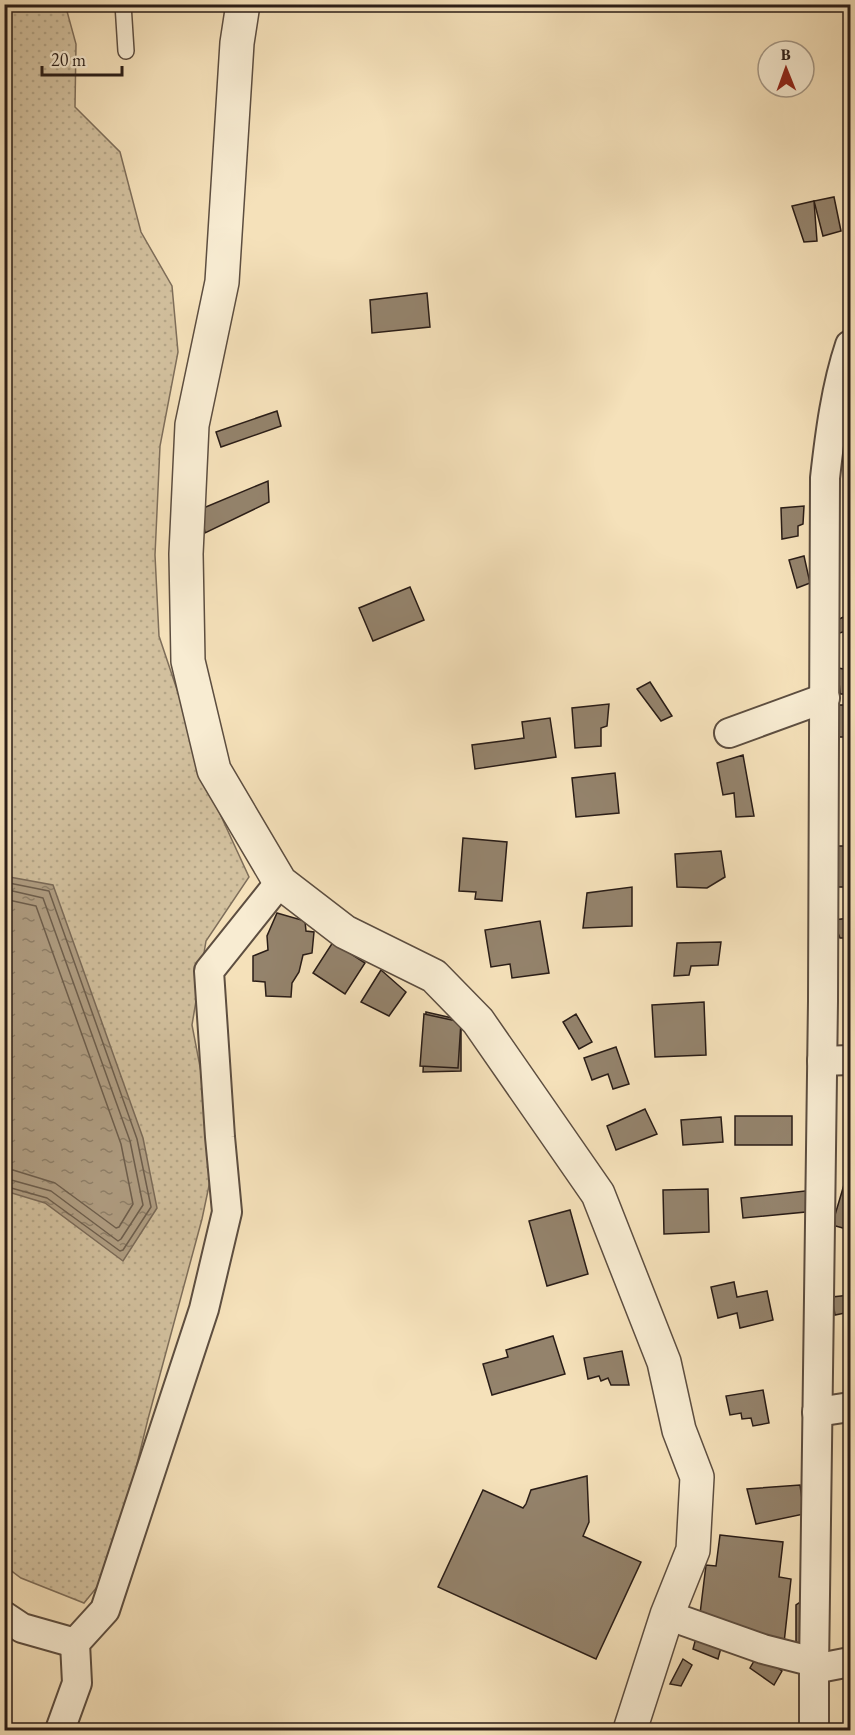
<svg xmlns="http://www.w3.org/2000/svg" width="855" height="1735" font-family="'EB Garamond',serif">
<defs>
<pattern id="grass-dots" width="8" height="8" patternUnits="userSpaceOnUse" patternTransform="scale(1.5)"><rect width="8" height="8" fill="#d2c09e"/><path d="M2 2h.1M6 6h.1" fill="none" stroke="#b4a587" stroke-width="1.8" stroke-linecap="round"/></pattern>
<pattern id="water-ripples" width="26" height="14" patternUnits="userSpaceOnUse" patternTransform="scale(1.5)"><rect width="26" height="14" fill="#b09e83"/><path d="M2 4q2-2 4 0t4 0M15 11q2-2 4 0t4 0" fill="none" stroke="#8f806a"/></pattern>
</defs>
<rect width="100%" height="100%" fill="#f5e1ba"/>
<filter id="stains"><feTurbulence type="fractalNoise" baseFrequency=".00333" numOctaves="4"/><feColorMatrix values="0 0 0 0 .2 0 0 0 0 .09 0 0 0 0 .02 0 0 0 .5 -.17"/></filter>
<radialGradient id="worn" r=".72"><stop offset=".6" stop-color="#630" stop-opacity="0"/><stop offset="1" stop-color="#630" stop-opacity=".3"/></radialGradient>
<polygon fill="url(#grass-dots)" stroke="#7e6e5a" stroke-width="1.5" points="65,4 76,44 75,107 120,152 141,232 172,286 178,352 160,446 155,555 159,636 215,803 249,877 206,941 192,1025 207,1103 214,1162 202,1219 148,1419 111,1570 84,1603 21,1578 5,1566 4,5"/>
<polygon fill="url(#water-ripples)" stroke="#7a6a58" stroke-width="1.5" points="4,876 53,885 143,1138 157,1208 123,1261 45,1203 5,1191"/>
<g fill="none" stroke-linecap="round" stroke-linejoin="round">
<g stroke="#6d5e4d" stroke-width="1.5">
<polyline points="4,882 49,891 137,1139 151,1207 123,1250 120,1251 47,1198 4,1186"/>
<polyline points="4,889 43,898 130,1141 143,1205 121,1239 118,1241 51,1191 4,1178"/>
<polyline points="4,899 36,906 121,1144 133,1204 119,1227 116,1228 55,1183 13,1170 4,1169"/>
</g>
</g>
<g fill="#94836c" stroke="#2a1d17" stroke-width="1.5">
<polygon points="834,197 841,231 823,236 814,201"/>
<polygon points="814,201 817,241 804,242 792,206"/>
<polygon points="427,293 430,327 372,333 370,300"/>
<polygon points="277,411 281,426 221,447 216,432"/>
<polygon points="268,481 269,502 205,533 201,509"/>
<polygon points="804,506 803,524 798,526 798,536 782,539 781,508"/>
<polygon points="804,556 810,583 797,588 789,560"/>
<polygon points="410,587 424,620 373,641 359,608"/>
<polygon points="850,614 850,630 836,634 837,620"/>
<polygon points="838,668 849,670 850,694 840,694"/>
<polygon points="650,682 672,716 661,721 637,689"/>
<polygon points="609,704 607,726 601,728 601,746 575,748 572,708"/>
<polygon points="827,705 845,705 844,737 827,737"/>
<polygon points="550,718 556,757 475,769 472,745 524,738 522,722"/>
<polygon points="743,755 754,816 736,817 734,793 723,795 717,763"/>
<polygon points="850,765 850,791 846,791 847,766"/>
<polygon points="615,773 619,813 576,817 572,778"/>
<polygon points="463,838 507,842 502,901 475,899 476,892 459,891"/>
<polygon points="837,846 850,846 850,887 833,887"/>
<polygon points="721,851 725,877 707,888 677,887 675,854"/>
<polygon points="632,887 632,926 583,928 587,893"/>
<polygon points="277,913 305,921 306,931 314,932 312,953 303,955 299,972 292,983 291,997 266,996 265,982 253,981 253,956 268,950 267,936"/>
<polygon points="850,918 850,938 840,938 833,920"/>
<polygon points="540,921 549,973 512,978 510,964 491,967 485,930"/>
<polygon points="333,942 365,963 345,994 313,973"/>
<polygon points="721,942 718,965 691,966 689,975 674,976 677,943"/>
<polygon points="381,970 406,992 389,1016 361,1002"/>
<polygon points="704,1002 706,1055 655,1057 652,1005"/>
<polygon points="426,1012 461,1020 461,1071 423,1072"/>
<polygon points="424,1014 461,1022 458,1068 420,1066"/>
<polygon points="576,1014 592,1042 579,1049 563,1022"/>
<polygon points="616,1047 629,1084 613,1089 608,1074 592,1080 584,1058"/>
<polygon points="645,1109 657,1134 616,1150 607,1126"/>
<rect x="735" y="1116" width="57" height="29"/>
<polygon points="721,1117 723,1142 683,1145 681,1120"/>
<polygon points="846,1178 850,1179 850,1230 832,1225"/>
<polygon points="708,1189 709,1232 664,1234 663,1190"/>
<polygon points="814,1190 816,1211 743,1218 741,1198"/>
<polygon points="570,1210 588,1274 547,1286 529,1221"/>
<polygon points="734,1282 737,1297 767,1291 773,1320 740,1328 737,1313 718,1318 711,1287"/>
<polygon points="850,1295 850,1312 835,1315 832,1297"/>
<polygon points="553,1336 565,1374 492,1395 483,1364 508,1357 506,1350"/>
<polygon points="622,1351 629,1385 611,1385 608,1378 601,1381 599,1376 588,1379 584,1358"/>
<polygon points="763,1390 769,1423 753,1426 751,1418 742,1419 741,1413 730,1415 726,1396"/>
<polygon points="587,1476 589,1522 583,1536 641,1562 596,1659 438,1587 483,1490 523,1508 526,1504 531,1490"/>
<polygon points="800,1485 804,1514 756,1524 747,1489"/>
<polygon points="720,1535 783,1542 779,1577 791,1579 784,1643 699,1622 706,1565 716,1566"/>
<polygon points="808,1597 807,1649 796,1649 796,1605"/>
<polygon points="697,1634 722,1644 718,1659 693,1649"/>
<polygon points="758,1654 782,1671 774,1685 750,1668"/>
<polygon points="683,1659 692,1665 681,1686 670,1684"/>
</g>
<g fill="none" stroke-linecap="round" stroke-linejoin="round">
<g stroke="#5d4e40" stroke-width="18">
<polyline id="service" points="123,4 126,51"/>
</g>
<g stroke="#5d4e40" stroke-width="32">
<g id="minor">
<polyline points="729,733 825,698"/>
<polyline points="822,1061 850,1060"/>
<polyline points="817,1412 850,1407"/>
<polyline points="667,1615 763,1649 814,1662"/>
<polyline points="4,1616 22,1628 75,1643"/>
<polyline points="814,1669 850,1662"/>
<polyline points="60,1730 77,1683 75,1643 105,1610 204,1309 227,1212 220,1137 209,971 280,882"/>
<path d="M814,1730v-61l9,-668 2,-523c5,-45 11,-91 25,-133"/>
</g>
</g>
<g stroke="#5d4e40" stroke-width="36">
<polyline id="tertiary" points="243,4 237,43 222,282 192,425 186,554 188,661 214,770 280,882 345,932 434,976 478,1021 598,1194 664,1362 679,1430 697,1477 693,1550 667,1615 630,1730"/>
</g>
<use href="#service" stroke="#f8ecd2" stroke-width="15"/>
<use href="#minor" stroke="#f8ecd2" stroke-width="28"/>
<use href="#tertiary" stroke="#f8ecd2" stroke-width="33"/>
</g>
<rect width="855" height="1735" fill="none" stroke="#f5e1ba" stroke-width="24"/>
<rect x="6" y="6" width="843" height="1723" fill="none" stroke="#2a1d17" stroke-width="3"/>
<rect x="12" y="12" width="831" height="1711" fill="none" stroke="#2a1d17" stroke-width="1.5"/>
<g transform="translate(786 69) rotate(359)"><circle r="28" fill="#f8ecd2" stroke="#a69987" stroke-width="1.5"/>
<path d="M0-4.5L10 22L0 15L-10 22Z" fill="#8f2418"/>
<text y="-9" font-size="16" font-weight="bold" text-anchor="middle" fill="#2a1d17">B</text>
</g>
<path d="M42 66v9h80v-9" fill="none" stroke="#2a1d17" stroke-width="3"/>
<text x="51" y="66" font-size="18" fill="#2a1d17" stroke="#f8ecd2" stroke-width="4.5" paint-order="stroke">20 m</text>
<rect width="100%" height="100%" filter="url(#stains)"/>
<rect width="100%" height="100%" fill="url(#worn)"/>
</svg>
